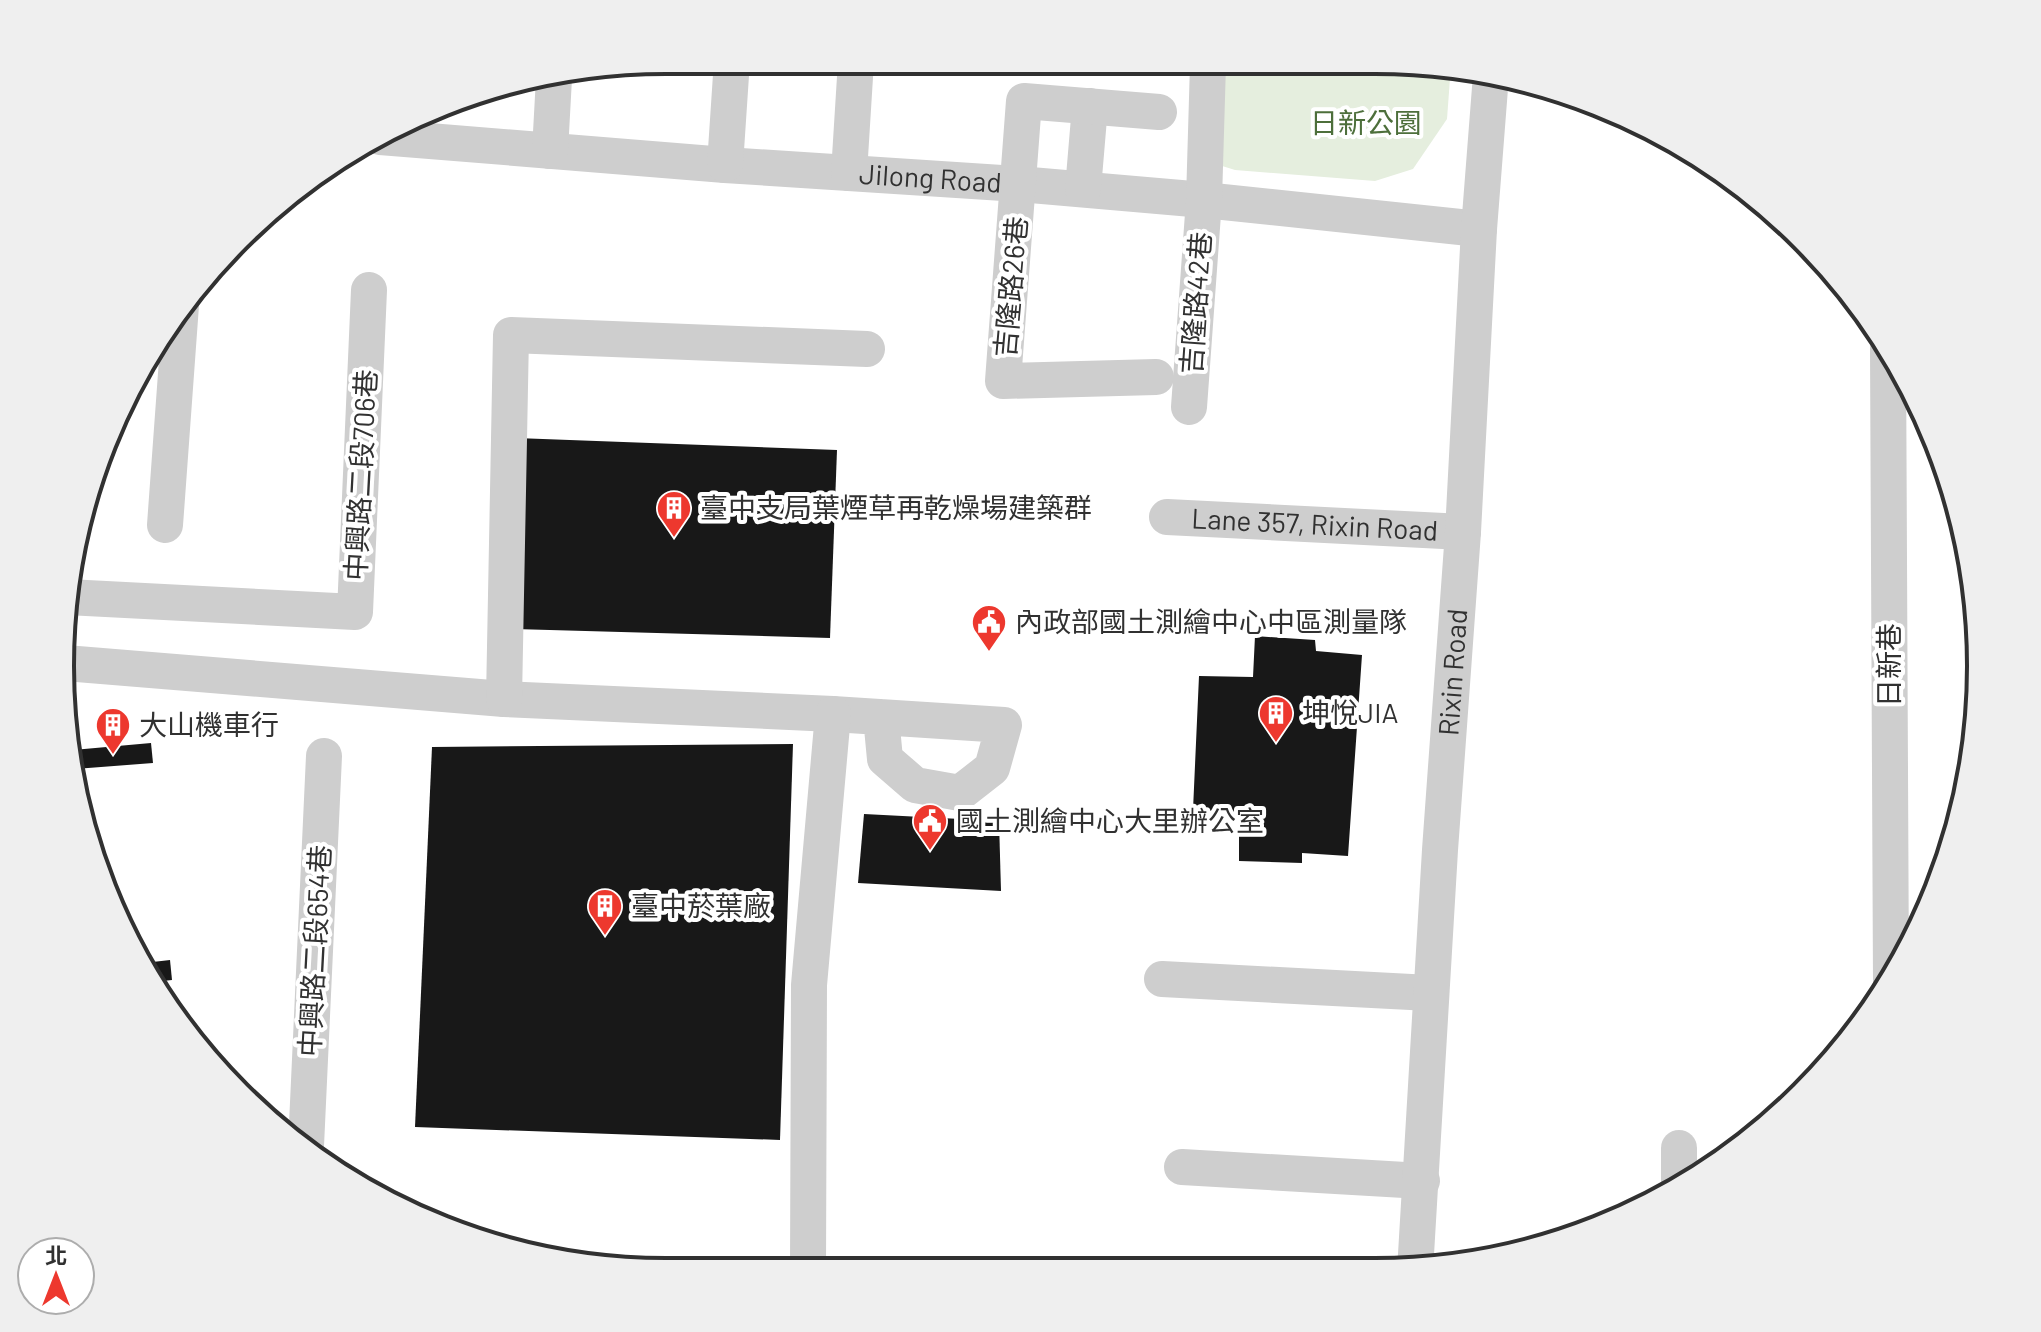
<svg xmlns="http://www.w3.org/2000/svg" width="2041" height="1332" font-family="Barlow,'Noto Sans TC',sans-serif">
<rect width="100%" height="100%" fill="#fff"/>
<polygon fill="#e5eede" points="1209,64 1451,65 1447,119 1413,169 1375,181 1235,170 1203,160"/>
<g fill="#181818">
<polygon points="516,438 837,450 830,638 514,629"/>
<polygon points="1255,636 1315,640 1316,651 1362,655 1348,856 1302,853 1302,863 1239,861 1239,812 1193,810 1199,676 1253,677"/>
<polygon points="151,743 153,763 75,769 73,750"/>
<polygon points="793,744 780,1140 415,1127 432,747"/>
<polygon points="864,814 999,821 1001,891 858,883"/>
<polygon points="170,960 172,980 153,982 144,963"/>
</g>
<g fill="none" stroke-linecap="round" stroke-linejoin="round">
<g stroke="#cecece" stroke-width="36">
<path id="s1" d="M380,137l345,28 294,19 185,16 275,29"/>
<polyline points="550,151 554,78"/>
<polyline points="725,165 732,60"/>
<polyline points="849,173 856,61"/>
<polyline points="1083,189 1090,106"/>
<polyline points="1888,349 1891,982"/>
<polyline points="1156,377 1003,381 1024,101 1159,112"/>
<polyline points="1189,407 1204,200 1208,64"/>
<path id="s2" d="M1167,517l296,15"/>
<polyline points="165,525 181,305"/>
<polyline points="67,597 355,612 369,290"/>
<polyline points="65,663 504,699 833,714 1004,725 992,768 960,793 915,785 885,759 881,717"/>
<polyline points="504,699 511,335 867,349"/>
<polyline points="1162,979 1430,993"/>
<polyline points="306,1146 324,756"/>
<polyline points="1182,1167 1422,1181"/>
<polyline points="1679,1187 1679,1148"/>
<polyline points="808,1268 809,985 833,714"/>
<path id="s3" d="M1415,1271l25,-421 23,-318 16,-303 12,-154"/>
</g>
</g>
<defs>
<g id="building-pin" transform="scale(1.8)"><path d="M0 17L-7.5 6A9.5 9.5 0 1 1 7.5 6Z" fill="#ed382e" stroke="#fff"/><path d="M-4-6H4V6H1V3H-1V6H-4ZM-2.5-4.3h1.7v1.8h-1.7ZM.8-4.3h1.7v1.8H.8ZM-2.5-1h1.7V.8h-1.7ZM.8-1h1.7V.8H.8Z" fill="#fff"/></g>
<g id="civic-pin" transform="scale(1.8)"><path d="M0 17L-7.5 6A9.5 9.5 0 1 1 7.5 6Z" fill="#ed382e" stroke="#fff"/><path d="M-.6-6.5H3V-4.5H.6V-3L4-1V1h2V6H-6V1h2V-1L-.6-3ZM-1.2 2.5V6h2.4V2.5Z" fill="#fff"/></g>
</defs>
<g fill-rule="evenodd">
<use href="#building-pin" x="674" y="508"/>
<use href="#civic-pin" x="989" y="622"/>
<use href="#building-pin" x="1276" y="713"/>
<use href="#building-pin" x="113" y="725"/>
<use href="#civic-pin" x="930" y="821"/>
<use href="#building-pin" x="605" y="906"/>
</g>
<g text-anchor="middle" stroke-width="8" stroke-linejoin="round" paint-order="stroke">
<g font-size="28" fill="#4d6f3b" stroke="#fff">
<text x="1366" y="133">日新公園</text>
</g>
<g font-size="28" fill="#313131" stroke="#fff">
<text dy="10" stroke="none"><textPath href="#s1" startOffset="552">Jilong Road</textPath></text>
<text transform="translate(1011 287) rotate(-85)" y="10">吉隆路26巷</text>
<text transform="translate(1196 303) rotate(-86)" y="10">吉隆路42巷</text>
<text transform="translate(361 475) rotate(-87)" y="10">中興路二段706巷</text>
<text dy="10" stroke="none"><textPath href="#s2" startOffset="148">Lane 357, Rixin Road</textPath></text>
<text transform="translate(1889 665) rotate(-90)" y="10">日新巷</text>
<text dy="10" stroke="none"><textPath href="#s3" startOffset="600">Rixin Road</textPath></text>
<text transform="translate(315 951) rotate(-87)" y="10">中興路二段654巷</text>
</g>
<g font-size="28" fill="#313131" stroke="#fff" text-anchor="start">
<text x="700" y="518">臺中支局葉煙草再乾燥場建築群</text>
<text x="1015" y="632">內政部國土測繪中心中區測量隊</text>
<text x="1302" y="723">坤悅JIA</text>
<text x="139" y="735">大山機車行</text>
<text x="956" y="831">國土測繪中心大里辦公室</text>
<text x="631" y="916">臺中菸葉廠</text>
</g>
</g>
<path d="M0 0H2041V1332H0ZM666 74H1375A592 592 0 0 1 1967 666V666A592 592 0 0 1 1375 1258H666A592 592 0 0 1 74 666V666A592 592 0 0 1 666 74Z" fill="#efefef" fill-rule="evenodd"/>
<path fill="none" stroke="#313131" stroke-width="4" d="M666 74H1375A592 592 0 0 1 1967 666V666A592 592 0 0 1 1375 1258H666A592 592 0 0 1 74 666V666A592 592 0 0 1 666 74Z"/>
<g transform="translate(56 1276)"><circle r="38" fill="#ffffff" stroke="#adadad" stroke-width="2"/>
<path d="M0-6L14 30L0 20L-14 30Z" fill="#ed382e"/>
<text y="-12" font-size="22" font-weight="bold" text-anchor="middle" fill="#313131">北</text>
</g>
</svg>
